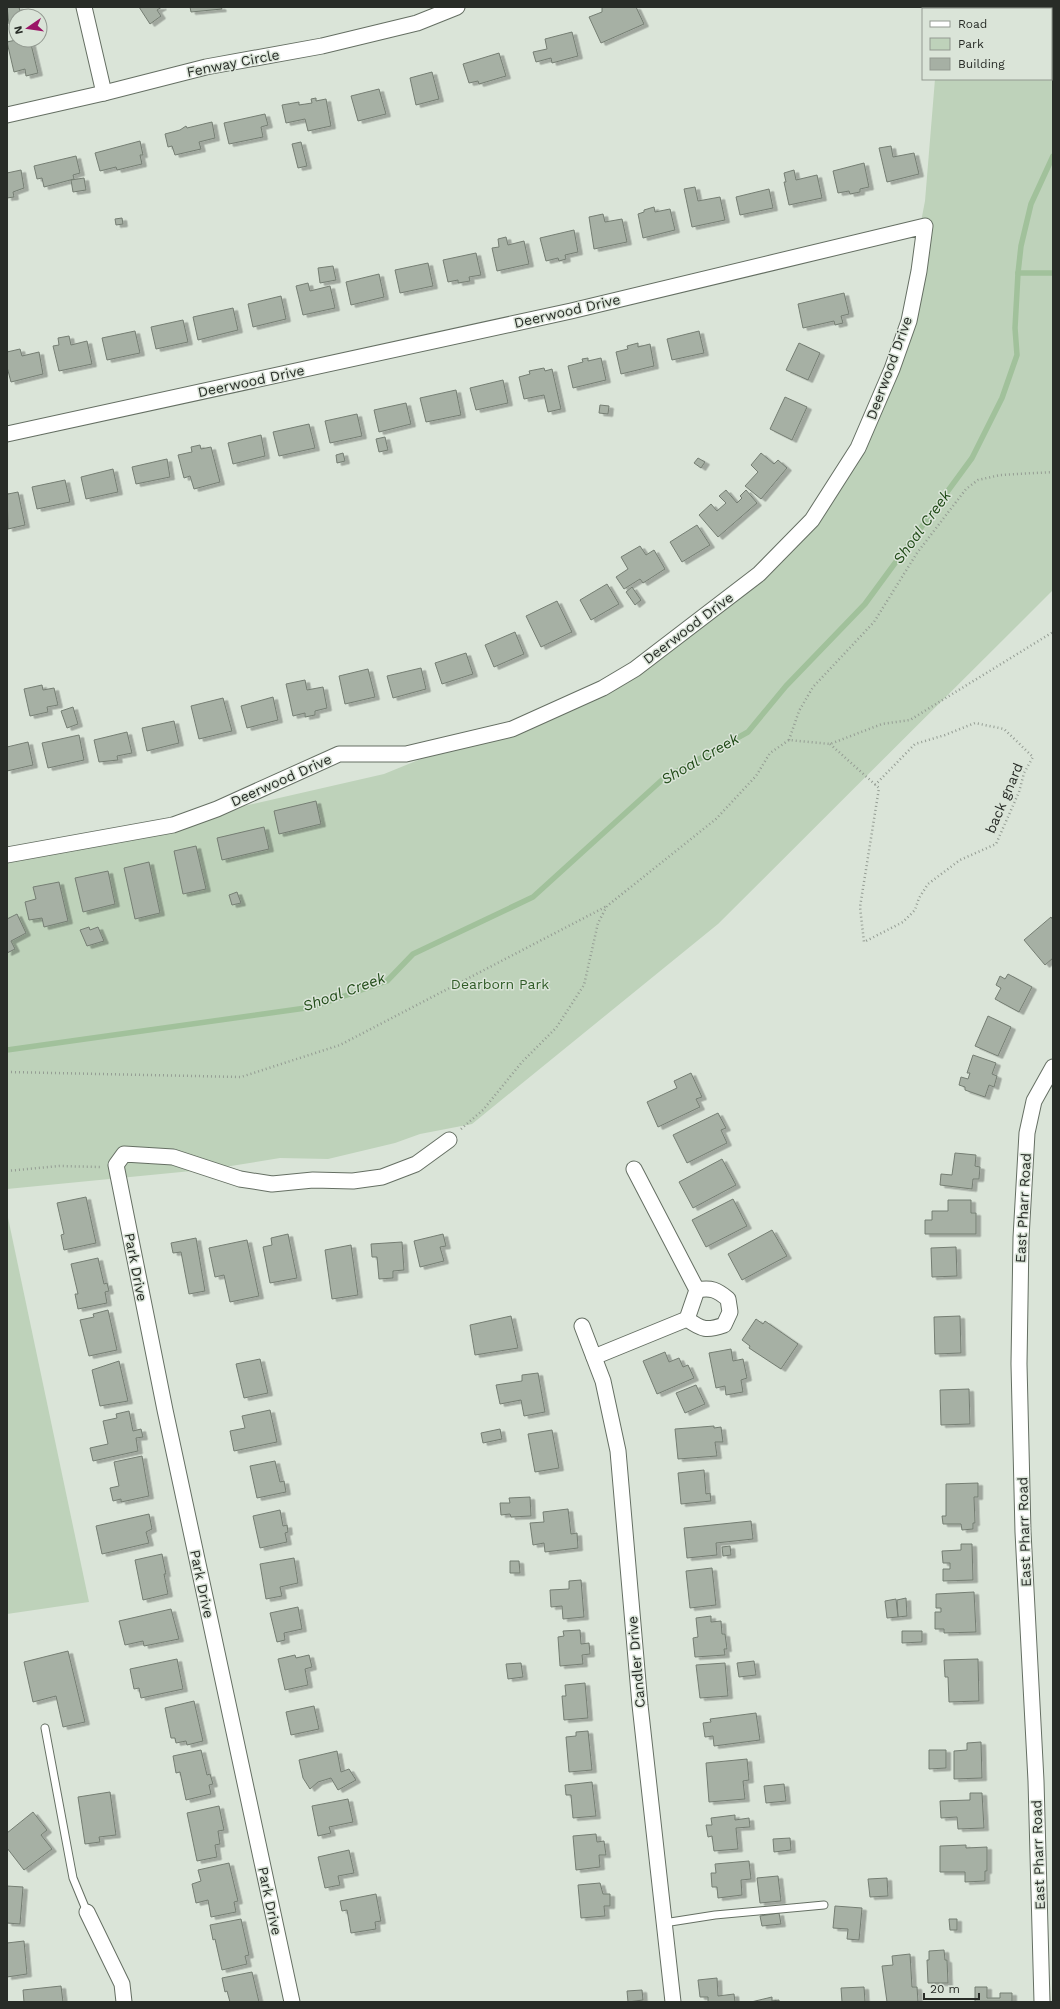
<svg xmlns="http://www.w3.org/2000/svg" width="1060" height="2009" font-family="'Work Sans',sans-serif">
<defs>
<filter id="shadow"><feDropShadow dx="4.5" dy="2.5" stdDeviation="0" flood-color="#0004"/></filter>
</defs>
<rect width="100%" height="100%" fill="#dae4d8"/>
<g fill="#bed2ba">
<polygon points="941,7 1053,7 1053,590 718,924 472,1124 420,1134 395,1143 328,1159 280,1158 212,1169 7,1189 7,855 143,829 384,774 632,673 808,527 893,367 925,201 935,79 1051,79 1051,9 941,9"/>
<polygon points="7,1213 89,1602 7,1614"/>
</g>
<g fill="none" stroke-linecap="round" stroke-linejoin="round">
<g stroke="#a1c19b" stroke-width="5.5">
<polyline points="1018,273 1053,273"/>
<polyline points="7,1050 313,1007 387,981 413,954 533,897 663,779 748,732 786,686 865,604 972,458 1002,398 1017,355 1015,328 1018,273 1021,246 1031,204 1053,156"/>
</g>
</g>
<g fill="#a6b0a4" stroke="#757e73" filter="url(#shadow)">
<polygon points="7,7 19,7 21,16 16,16 16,22 9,24"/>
<polygon points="139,7 162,7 157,10 161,16 150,24"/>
<polygon points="190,7 221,7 222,9 191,12"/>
<polygon points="636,7 644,24 601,43 589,17 602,12 602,7"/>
<polygon points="572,32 578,56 552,63 551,58 536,62 533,52 547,49 545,39"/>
<polygon points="16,40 30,40 38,73 26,76 25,69 14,72 7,42"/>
<polygon points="499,53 506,76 479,84 478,81 469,83 463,64"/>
<polygon points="432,72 439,99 416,105 410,78"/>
<polygon points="379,89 386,114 358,121 351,96"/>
<polygon points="316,98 316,101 326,99 331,126 308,131 305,119 286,123 282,105 299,102 299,105 312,103 311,99"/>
<polygon points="265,114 268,125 261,127 263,137 229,144 224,123"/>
<polygon points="212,122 215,138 199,142 201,149 175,155 172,146 168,147 165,134 180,130 186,126 187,128"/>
<polygon points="140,141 143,155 140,155 142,164 117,170 116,167 100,171 95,153"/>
<polygon points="301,142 307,166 298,168 292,144"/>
<polygon points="891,146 893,157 914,153 919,174 887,182 879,148"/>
<polygon points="76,156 80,173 73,175 74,179 44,187 42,178 37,179 34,166"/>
<polygon points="864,163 869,187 860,189 860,192 850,194 849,191 838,193 833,171"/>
<polygon points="21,170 24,188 13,192 14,197 7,198 7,173"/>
<polygon points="794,170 796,180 817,175 822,198 789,205 784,182 786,182 784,173"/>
<polygon points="84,178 86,190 73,192 71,180"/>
<polygon points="695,187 698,201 720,197 725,220 692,227 684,189"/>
<polygon points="769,189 773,208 740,215 736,197"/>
<polygon points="654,207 655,212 670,209 675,230 643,238 638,214 644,212 644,210"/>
<polygon points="603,214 605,222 622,219 627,242 594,249 589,217"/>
<polygon points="122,218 123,224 116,225 115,219"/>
<polygon points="574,230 578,252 565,255 566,259 559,261 558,258 546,261 540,238"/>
<polygon points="506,237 508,245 524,241 529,264 497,271 492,248 499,247 498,239"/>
<polygon points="476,253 481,275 469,277 470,281 458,283 458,280 448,282 443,260"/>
<polygon points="428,263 433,286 400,293 395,270"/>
<polygon points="333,266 336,280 320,283 318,268"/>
<polygon points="379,274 384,297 351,305 346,282"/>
<polygon points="308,283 310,291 330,286 335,308 303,315 296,286"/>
<polygon points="844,293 849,314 841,316 843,323 835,325 834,321 803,328 798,304"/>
<polygon points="281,296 286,319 253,327 248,304"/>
<polygon points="233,308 238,330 198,340 193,317"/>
<polygon points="183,320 188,342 156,349 151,327"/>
<polygon points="135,331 140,353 107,360 102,338"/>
<polygon points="699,331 704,353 672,360 667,339"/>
<polygon points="69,336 71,345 87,341 92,364 59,371 53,346 59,345 58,338"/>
<polygon points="638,343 638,347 650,344 654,366 621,374 616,352 628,349 627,346"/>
<polygon points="799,343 820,353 808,380 786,370"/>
<polygon points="20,349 22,356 39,352 43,374 11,382 7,367 7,352"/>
<polygon points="588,358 588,361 601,358 606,380 573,388 568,366 583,362 582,359"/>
<polygon points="544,368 545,371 552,369 561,409 548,412 544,395 524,399 519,377 530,374 529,371"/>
<polygon points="503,380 508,403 476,410 470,388"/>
<polygon points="456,390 461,415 426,422 420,398"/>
<polygon points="785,397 807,407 792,440 770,429"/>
<polygon points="406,403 411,424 379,432 374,410"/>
<polygon points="600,405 609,406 608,414 599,413"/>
<polygon points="357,414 362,436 330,443 325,421"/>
<polygon points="309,424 315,448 279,456 273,432"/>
<polygon points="261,435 265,456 233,464 228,443"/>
<polygon points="385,437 388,450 379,452 376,439"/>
<polygon points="200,445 201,449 211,447 220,482 194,489 190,476 184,478 178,455 192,452 191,447"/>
<polygon points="343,453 345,461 337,463 336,455"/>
<polygon points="761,453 774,464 778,460 787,468 761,499 745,486 758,472 751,465"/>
<polygon points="698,458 705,462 701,468 694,463"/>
<polygon points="167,459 170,477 136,484 132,467"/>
<polygon points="113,469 118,492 86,499 81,477"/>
<polygon points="65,480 70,502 37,509 32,487"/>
<polygon points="726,490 737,503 742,498 740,496 746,490 757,503 718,537 699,515 711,504 717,511 726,503 719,496"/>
<polygon points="7,491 8,494 18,492 25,525 8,529"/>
<polygon points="697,525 710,545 682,562 670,542"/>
<polygon points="640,546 646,555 654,550 665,569 643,583 640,579 624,589 616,577 628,569 621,557"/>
<polygon points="607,584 619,604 591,620 580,600"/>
<polygon points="632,587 641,600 635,605 626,592"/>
<polygon points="557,601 572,632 541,647 526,616"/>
<polygon points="515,632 524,654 494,667 485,645"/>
<polygon points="466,653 473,674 442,684 435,663"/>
<polygon points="421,668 426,689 393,698 387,676"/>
<polygon points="368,669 375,697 345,704 339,676"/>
<polygon points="305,680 307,690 323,687 327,708 315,711 315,715 305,717 305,713 293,716 286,684"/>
<polygon points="42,685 43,690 54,688 58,705 47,707 48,712 30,716 24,689"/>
<polygon points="273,697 278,720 247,728 241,706"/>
<polygon points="223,698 232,731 199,739 191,706"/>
<polygon points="73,707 78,724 67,728 61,711"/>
<polygon points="174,721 179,743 147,751 142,728"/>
<polygon points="127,732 132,753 117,756 118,760 99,762 94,740"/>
<polygon points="79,735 84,760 48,768 42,743"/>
<polygon points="28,742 33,765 7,771 7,747"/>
<polygon points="316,801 321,824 279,834 274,811"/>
<polygon points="264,827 269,849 222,860 217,838"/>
<polygon points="196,846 206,889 183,894 174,851"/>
<polygon points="149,862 160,913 135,919 124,868"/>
<polygon points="108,871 115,904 83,912 75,878"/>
<polygon points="59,882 68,921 44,927 42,918 29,920 25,902 36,899 33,887"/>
<polygon points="237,892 241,903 232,905 229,895"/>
<polygon points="17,914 26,933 11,941 15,949 7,953 7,919"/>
<polygon points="1051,917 1053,920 1053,958 1045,965 1024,940"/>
<polygon points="89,927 90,930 98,927 104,941 87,946 80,930"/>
<polygon points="1008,974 1032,987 1019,1012 995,999 1001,988 996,985 1000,976 1005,979"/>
<polygon points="988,1016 1011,1027 998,1056 975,1046"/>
<polygon points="973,1055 996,1063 992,1074 997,1076 994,1087 989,1085 985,1097 965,1090 965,1087 959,1085 961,1077 968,1079 970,1073 967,1073"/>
<polygon points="691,1073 702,1097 696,1099 700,1107 658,1127 647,1102 677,1088 674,1081"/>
<polygon points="718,1113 726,1128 721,1130 727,1143 687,1163 673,1135"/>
<polygon points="955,1153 976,1155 975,1166 980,1167 979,1179 973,1179 972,1189 940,1185 941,1174 952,1175"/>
<polygon points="722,1159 736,1185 693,1208 679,1182"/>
<polygon points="86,1197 96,1243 64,1250 61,1235 64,1234 57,1203"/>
<polygon points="733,1199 747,1226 706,1247 692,1220"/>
<polygon points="948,1200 971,1200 971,1213 976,1213 976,1234 925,1234 925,1220 932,1220 932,1211 948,1211"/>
<polygon points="772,1230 787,1256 742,1280 728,1254"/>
<polygon points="288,1234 297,1278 270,1283 263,1247 272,1245 271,1238"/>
<polygon points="443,1234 446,1246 440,1247 444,1261 420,1267 414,1241"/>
<polygon points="196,1238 205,1291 189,1294 181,1252 173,1253 171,1243"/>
<polygon points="247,1240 259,1296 230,1302 224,1275 215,1277 209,1248"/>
<polygon points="402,1242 404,1270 393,1271 393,1278 379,1279 377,1257 372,1257 371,1244"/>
<polygon points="351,1245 358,1295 332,1299 325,1250"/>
<polygon points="956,1247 957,1276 932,1277 931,1248"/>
<polygon points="98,1258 104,1284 107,1283 109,1291 105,1292 107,1303 78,1309 75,1294 78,1294 71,1264"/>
<polygon points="108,1310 117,1350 89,1356 80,1320 94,1317 93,1314"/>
<polygon points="511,1316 518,1348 475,1355 470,1325"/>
<polygon points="960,1316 961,1353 935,1354 934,1317"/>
<polygon points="756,1319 763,1324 765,1321 798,1344 781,1369 749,1348 750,1346 742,1340"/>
<polygon points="731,1349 733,1361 743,1359 747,1378 741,1380 743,1392 726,1395 725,1386 716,1388 709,1353"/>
<polygon points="665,1352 669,1362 679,1358 683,1367 688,1365 694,1378 657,1394 643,1361"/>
<polygon points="260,1359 268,1393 244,1398 236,1364"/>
<polygon points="119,1361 128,1401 100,1406 92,1370"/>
<polygon points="538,1373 545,1412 524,1416 521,1400 500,1404 496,1385 522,1381 522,1375"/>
<polygon points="696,1385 705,1404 685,1413 676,1393"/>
<polygon points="969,1389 970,1424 941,1425 940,1390"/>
<polygon points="270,1410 277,1442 234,1451 230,1431 245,1428 242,1416"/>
<polygon points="129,1411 133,1431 141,1429 143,1437 136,1438 138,1451 93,1461 90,1448 108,1444 103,1421 117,1418 116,1414"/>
<polygon points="714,1426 714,1428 721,1427 723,1442 715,1442 717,1456 678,1459 675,1429"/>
<polygon points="500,1429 502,1439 483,1443 481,1433"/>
<polygon points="552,1430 559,1468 535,1472 528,1434"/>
<polygon points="142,1456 149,1496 121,1502 121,1499 113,1501 110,1488 119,1486 114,1462"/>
<polygon points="275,1461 280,1482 284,1481 286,1492 257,1498 250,1466"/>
<polygon points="704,1470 706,1494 710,1493 711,1501 681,1504 678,1473"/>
<polygon points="978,1483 978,1497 974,1497 975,1523 973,1523 973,1529 962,1530 961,1524 943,1524 942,1516 946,1516 946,1484"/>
<polygon points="530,1497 531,1516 511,1517 510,1514 501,1515 500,1503 510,1503 509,1498"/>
<polygon points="568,1509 571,1534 577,1533 578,1548 545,1552 544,1543 533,1545 530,1523 544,1522 543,1512"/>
<polygon points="280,1510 283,1526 287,1525 288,1532 285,1533 287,1542 260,1548 253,1516"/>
<polygon points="149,1514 152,1529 146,1532 149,1543 102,1554 96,1526"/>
<polygon points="751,1521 753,1539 716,1543 717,1555 687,1558 684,1528"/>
<polygon points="961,1544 972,1544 973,1580 943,1581 943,1569 950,1569 950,1563 943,1563 942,1551 961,1550"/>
<polygon points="730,1546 731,1555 723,1556 722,1547"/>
<polygon points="162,1554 166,1574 164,1574 168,1594 143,1600 135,1560"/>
<polygon points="294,1558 298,1583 280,1587 282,1596 266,1599 260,1564"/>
<polygon points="510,1561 519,1561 520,1573 510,1573"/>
<polygon points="712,1568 716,1605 690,1608 686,1571"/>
<polygon points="581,1580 584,1617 563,1619 562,1606 551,1607 550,1590 569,1589 569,1581"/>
<polygon points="974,1592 976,1632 944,1633 944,1629 935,1629 935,1612 941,1612 941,1608 936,1608 936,1594"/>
<polygon points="906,1598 907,1616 898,1617 897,1600"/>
<polygon points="896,1599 898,1617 887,1618 885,1601"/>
<polygon points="298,1607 302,1629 284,1633 285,1640 277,1642 270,1613"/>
<polygon points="171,1609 179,1639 144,1646 143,1641 125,1645 119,1621"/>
<polygon points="711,1616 711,1622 721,1621 722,1634 725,1634 727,1649 724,1649 725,1655 695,1657 693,1638 698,1637 696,1618"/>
<polygon points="580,1630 581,1644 589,1643 590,1654 582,1655 583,1664 560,1666 558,1637 564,1636 563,1631"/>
<polygon points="902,1631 922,1631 922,1642 902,1643"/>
<polygon points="68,1651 85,1722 63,1727 56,1696 33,1702 24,1662"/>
<polygon points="295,1655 296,1658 309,1655 312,1667 305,1669 308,1685 285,1690 278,1659"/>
<polygon points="177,1659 183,1689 141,1698 139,1688 134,1689 130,1669"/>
<polygon points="978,1659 979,1701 949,1702 948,1677 945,1677 944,1660"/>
<polygon points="754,1661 756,1675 739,1677 737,1663"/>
<polygon points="521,1663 523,1677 508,1679 506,1664"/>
<polygon points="725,1663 728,1696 700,1698 696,1665"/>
<polygon points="585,1683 588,1718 564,1720 562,1696 566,1696 565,1685"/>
<polygon points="194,1701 203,1741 187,1745 186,1741 176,1743 175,1738 171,1738 165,1708"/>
<polygon points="314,1706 319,1729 291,1735 286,1712"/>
<polygon points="756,1713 760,1740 714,1746 713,1736 705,1737 703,1723 711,1722 710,1719"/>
<polygon points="588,1731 592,1770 569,1772 566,1737 576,1736 576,1732"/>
<polygon points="981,1742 982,1778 954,1779 954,1751 967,1750 967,1743"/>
<polygon points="201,1750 207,1775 210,1774 213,1784 209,1785 211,1794 186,1800 180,1772 176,1773 173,1756"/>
<polygon points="929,1750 946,1750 946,1768 929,1769"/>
<polygon points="337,1751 341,1772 349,1769 356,1780 338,1790 331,1778 318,1782 310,1789 303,1778 299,1760"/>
<polygon points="747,1759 749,1780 743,1781 745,1799 709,1802 706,1763"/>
<polygon points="592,1782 596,1816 573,1818 571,1795 566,1795 565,1785"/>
<polygon points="784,1784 786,1801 766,1803 764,1786"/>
<polygon points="110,1792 116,1835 99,1837 100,1842 85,1844 78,1797"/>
<polygon points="970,1793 982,1793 984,1828 958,1829 957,1817 941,1818 940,1801 970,1800"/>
<polygon points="348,1799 353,1822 329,1827 331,1833 318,1836 312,1806"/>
<polygon points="219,1806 224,1830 218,1831 220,1844 215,1845 217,1857 197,1861 187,1813"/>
<polygon points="33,1812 47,1830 41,1835 52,1849 24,1870 7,1848 7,1833"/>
<polygon points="735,1815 735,1820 749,1818 750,1827 736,1828 738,1849 714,1851 712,1836 708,1837 706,1825 712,1825 711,1818"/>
<polygon points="596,1834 597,1842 604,1841 606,1855 599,1855 600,1867 576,1870 573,1836"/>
<polygon points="790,1838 791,1850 774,1852 773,1839"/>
<polygon points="966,1845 966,1848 987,1847 987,1871 985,1871 985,1881 965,1882 965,1872 940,1872 940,1846"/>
<polygon points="349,1850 354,1873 338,1876 340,1885 325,1888 318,1857"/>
<polygon points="749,1861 751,1879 741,1880 742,1895 718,1898 717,1887 712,1887 711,1873 716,1873 715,1864"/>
<polygon points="229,1863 238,1901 234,1902 236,1912 211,1917 208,1900 196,1903 192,1884 201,1881 198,1870"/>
<polygon points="778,1876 781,1901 760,1903 757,1878"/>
<polygon points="887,1878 888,1896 870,1897 868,1879"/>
<polygon points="600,1883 603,1894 610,1894 610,1906 604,1906 605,1916 581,1918 578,1885"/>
<polygon points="7,1886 23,1887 20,1924 7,1923"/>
<polygon points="376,1894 381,1921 375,1922 376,1929 351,1933 347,1910 342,1911 340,1901"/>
<polygon points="835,1906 862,1908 859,1940 847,1939 848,1929 833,1928"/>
<polygon points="779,1913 781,1924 762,1926 760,1916"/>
<polygon points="241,1919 249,1955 245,1956 247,1964 222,1970 215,1939 213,1940 210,1925"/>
<polygon points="949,1919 957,1919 957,1930 950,1930"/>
<polygon points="24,1941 27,1974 7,1977 7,1943"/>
<polygon points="944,1950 945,1960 947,1960 948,1983 928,1983 927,1960 929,1960 929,1951"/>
<polygon points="910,1954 912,1987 917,1987 918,2002 887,2002 882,1966 893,1965 892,1956"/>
<polygon points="252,1972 259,2002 230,2002 227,1991 225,1992 222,1978"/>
<polygon points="717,1978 718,1996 734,1994 735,2002 708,2002 708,1997 700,1997 698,1980"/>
<polygon points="61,1986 63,2002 19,2002 24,2002 23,1990"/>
<polygon points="864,1987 865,2002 842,2002 841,1988"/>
<polygon points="975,1987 987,1987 987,1998 1000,1998 1000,1993 1012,1993 1012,2002 975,2002"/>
<polygon points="642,1990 643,2000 628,2002 627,1991"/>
<polygon points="772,1997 772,2001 779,2000 779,2002 751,2002"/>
</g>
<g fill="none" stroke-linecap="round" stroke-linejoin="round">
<g stroke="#656f63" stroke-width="9">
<g id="lane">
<polyline points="45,1728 73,1878 87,1912"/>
<polyline points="664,1923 715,1915 824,1905"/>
</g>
</g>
<g stroke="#656f63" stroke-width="17">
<g id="street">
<polyline points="84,7 104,93"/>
<polyline points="7,115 104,93 206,67 322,46 417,23 457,7"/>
<polyline points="7,434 571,311 925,226 919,271 909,321 892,369 858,448 812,520 759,574 635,669 603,688 512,729 406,754 339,754 217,809 173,825 7,855"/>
<path d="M687,1319c15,11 20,12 37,6l6,-13 -2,-13c-11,-9 -17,-12 -31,-9"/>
<polyline points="582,1326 603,1381 618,1451 640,1705 673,2002"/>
<polyline points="594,1357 687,1319 697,1290 634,1169"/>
<polyline points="87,1912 122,1984 124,2002"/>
<polyline points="292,2002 165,1410 116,1165 124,1154 173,1157 240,1179 272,1184 313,1180 353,1181 382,1177 416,1164 449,1140"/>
<polyline points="1042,2002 1036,1781 1023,1532 1019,1364 1021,1238 1027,1133 1034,1101 1053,1067"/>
</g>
</g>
<g stroke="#949c93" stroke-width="2.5" stroke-dasharray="1 3" stroke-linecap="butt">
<polyline points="789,740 799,711 813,687 874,622 917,553 966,489 978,480 1000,475 1053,472"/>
<polyline points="830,744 879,788 860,907 864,942 903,922 915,910 919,898 928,884 960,860 996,844 1019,792 1024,773 1033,757 1004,729 975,723 945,735 915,744 875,785"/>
<polyline points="7,1072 241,1077 340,1045 607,906"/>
<polyline points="461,1129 483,1110 522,1062 556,1028 584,985 598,923 607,906 716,819 756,776 770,753 789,740 830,744 882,724 910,720 1053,632"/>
<polyline points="7,1171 59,1166 100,1167"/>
</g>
<use href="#lane" stroke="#fff" stroke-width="7"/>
<use href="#street" stroke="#fff" stroke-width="15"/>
</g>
<g text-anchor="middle" stroke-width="3" stroke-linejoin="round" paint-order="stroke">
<g font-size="14" fill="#282c27" stroke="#dae4d8">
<text transform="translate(233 63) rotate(-11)" y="5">Fenway Circle</text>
<text transform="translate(567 311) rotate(-13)" y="5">Deerwood Drive</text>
<text transform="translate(889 368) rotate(-70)" y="5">Deerwood Drive</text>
<text transform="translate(251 381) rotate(-12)" y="5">Deerwood Drive</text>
<text transform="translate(688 628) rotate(-37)" y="5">Deerwood Drive</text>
<text transform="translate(281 780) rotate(-24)" y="5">Deerwood Drive</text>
<text transform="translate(1004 798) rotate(-67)" y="5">back gnard</text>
<text transform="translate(1023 1208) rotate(-87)" y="5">East Pharr Road</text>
<text transform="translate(136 1267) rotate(79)" y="5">Park Drive</text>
<text transform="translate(1024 1532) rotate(-92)" y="5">East Pharr Road</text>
<text transform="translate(202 1584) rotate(78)" y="5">Park Drive</text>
<text transform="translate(636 1662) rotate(-95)" y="5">Candler Drive</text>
<text transform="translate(1038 1855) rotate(-92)" y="5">East Pharr Road</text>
<text transform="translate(270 1901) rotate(78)" y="5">Park Drive</text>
</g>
<g font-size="14" fill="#315c28" stroke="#dae4d8">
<text x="500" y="989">Dearborn Park</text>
</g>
<g font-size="15" font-style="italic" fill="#214b18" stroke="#dae4d8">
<text transform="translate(922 527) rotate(-54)" y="5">Shoal Creek</text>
<text transform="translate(700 759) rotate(-30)" y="5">Shoal Creek</text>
<text transform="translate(344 992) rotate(-20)" y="5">Shoal Creek</text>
</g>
</g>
<rect width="1060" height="2009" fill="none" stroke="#282c27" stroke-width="16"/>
<rect x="922" y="8" width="130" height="72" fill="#dae4d8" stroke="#939a91"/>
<rect x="930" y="21" width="20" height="6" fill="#ffffff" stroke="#939a91"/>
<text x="958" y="28" font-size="12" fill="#282c27">Road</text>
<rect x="930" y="38" width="20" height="12" fill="#bed2ba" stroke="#939a91"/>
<text x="958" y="48" font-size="12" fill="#282c27">Park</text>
<rect x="930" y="58" width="20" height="12" fill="#a6b0a4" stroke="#939a91"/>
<text x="958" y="68" font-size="12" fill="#282c27">Building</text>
<g transform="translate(28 28) rotate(257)"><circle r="19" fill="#dae4d8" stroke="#939a91"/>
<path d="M0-3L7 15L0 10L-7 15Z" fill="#9b1566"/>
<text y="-6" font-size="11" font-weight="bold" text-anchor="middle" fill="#282c27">N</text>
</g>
<path d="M924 1993v6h55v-6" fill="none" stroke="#282c27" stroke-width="2"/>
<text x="930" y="1993" font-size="12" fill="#282c27" stroke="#dae4d8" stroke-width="3" paint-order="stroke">20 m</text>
</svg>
